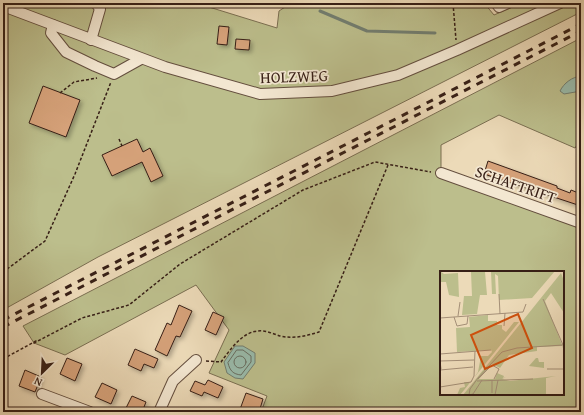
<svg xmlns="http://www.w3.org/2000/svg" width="584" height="415" font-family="'Gentium Book Plus',serif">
<defs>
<filter id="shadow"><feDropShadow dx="2.5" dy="2.5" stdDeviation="2" flood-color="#0004"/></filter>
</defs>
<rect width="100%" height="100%" fill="#ecdab8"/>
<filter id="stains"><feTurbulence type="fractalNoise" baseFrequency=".005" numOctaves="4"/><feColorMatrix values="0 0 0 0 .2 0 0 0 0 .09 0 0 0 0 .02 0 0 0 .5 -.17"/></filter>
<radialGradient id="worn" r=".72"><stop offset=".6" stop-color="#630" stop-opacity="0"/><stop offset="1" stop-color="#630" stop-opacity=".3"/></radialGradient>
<g fill="#bcbe8c" stroke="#7a6e51" fill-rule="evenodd">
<polygon points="3,3 196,3 277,28 279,11 291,3 484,3 494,15 521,3 581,3 581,12 98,257 3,310"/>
<path d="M581,38v101l-6,9 -76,-33 -58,30v28l140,50v189h-320l6,-16 -58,-23 20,-43 -33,-45 -131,70 -31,-12 -11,-17zM441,272h122v122h-122z"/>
</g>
<g fill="#99bbab" stroke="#727d6f">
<path d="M581,76v15l-17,3 -4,-3c4,-8 12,-14 21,-15z"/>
<polygon points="235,346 243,346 255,353 255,363 243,379 235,378 227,373 224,362"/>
</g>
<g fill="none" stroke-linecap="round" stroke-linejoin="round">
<g stroke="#686d60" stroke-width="1">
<path d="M237,350h6l8,6v6l-10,13c-8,-1 -11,-4 -13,-12z"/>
<circle cx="240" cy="362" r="6"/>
</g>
<polyline stroke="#727d6f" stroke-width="3" points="320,11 367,31 435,33"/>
</g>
<g fill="#d5a179" stroke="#371f16" filter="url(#shadow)">
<polygon points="219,26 229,27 227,45 217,44"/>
<polygon points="236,39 250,40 249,50 235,49"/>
<polygon points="43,86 80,100 66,137 29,123"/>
<polygon points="137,139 143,152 150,148 163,176 151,182 142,162 112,176 102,155"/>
<polygon points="488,161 557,186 557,188 570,193 571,190 581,194 581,206 484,174"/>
<polygon points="179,305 192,311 180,337 176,336 167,356 155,350 167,323 171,325"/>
<polygon points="213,312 224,317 216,335 205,330"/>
<polygon points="135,349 158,359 154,368 144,364 141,371 128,365"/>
<polygon points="67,358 82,364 75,381 60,374"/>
<polygon points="25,370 41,377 35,392 19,386"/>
<polygon points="208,380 223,387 218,398 204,392 202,396 190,391 195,381 205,385"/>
<polygon points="102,383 117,390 111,404 95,397"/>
<polygon points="246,393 263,399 259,412 239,412"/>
<polygon points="132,396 146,402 142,412 125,410"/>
</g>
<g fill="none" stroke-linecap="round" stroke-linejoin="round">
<g stroke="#644e3e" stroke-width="12">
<g id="minor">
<polyline points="496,3 499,7 508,3"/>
<polyline points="3,6 165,67 260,94 332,91 398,75 457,50 560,3"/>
<polyline points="53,25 51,33 66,52 95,66 114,74 141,59"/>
<polyline points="91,40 100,9 96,3"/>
<polyline points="441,173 581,223"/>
<polyline points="42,394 90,412"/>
<polyline points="159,412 173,381 196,360"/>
</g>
</g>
<g stroke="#371f16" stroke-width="1.5" stroke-dasharray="3 2" stroke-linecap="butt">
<polyline points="453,3 456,40"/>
<polyline points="60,93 74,82 97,78"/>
<polyline points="119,139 122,146"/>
<polyline points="3,272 45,241 75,174 111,82"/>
<polyline points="3,359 36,341 34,343 82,318 129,305 180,264 303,190 375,162 431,172"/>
<path d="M206,361l15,1c9,-12 21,-30 37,-31 7,-1 16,3 22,5 14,3 26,0 39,-4l69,-167"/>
</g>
<use href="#minor" stroke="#f3e7d1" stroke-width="10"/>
<g stroke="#371f16" stroke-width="3" stroke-dasharray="7 7" stroke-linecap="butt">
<polyline points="3,320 581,24"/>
<polyline points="3,327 581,31"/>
</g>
</g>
<g text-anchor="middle" stroke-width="3.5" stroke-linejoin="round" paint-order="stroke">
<g font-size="16" fill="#371f16" stroke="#f3e7d1">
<text transform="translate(294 76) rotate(-2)" y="6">HOLZWEG</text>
<text transform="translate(516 184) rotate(19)" y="6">SCHAFTRIFT</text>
</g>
</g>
<g transform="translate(440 271)">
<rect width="124" height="124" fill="#ecdab8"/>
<path d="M0,0l4,3 14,-1 1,24 -10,-2 -3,-13h-6zM115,0l-23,27 -33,2 -1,-24 -3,-2 1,20h-4l-1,-22h-6l2,23h-7l-3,19 -15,1 2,-19h8l-1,-24zM121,2l3,8v32l-13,-20 -6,8 19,49 -2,-4 -25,1v4l-28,4 -9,13 -8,-4 -13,15h19h-3l2,-6 7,3 -1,2 3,-1 -4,2 8,2 46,-5 -10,2v17h-83zM48,44v6h9v4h5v4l4,3 8,-10h5l-59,73h-3l3,-7 5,-1 -1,-5h7l7,-10 3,-16h7l4,-4 -1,-2 -34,2 -1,-24 14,-1 -1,-10zM96,87h2l1,4h5v6l-15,-2z" fill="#bcbe8c"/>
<path fill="none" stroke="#a48f77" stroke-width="1" d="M59,23l1,20M103,28l20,46M18,45l2,-14M14,46l3,9 10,-2 1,-8M0,47l83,-6 3,-8M64,55l1,-13M0,83l51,-4M1,98l-1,-8 34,-1M107,98h17M0,99l33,-3M38,108l14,-14 7,4 -5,10M52,109v13M37,110l56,-2M0,116l31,-5 3,-6 1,-25M29,124l1,-6 8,-11 24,-26 15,-4 46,-3M29,124l4,-1 9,-14M55,124l3,-15"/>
<path fill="#cd500e" fill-opacity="0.15" stroke="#cd500e" stroke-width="2" d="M78,43l14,34 -47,21 -14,-34z"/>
<rect width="124" height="124" fill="none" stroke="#371f16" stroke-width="2"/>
</g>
<rect width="584" height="415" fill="none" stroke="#ecdab8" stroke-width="16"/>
<rect x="4" y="4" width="576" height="407" fill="none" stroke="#371f16" stroke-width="2"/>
<rect x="8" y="8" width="568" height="399" fill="none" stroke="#371f16"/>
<g transform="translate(42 373) rotate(204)" stroke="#f3e7d1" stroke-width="3" paint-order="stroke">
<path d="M0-3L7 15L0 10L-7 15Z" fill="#371f16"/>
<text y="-6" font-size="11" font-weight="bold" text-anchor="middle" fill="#371f16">N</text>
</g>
<rect width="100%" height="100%" filter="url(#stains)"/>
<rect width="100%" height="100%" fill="url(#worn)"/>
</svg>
